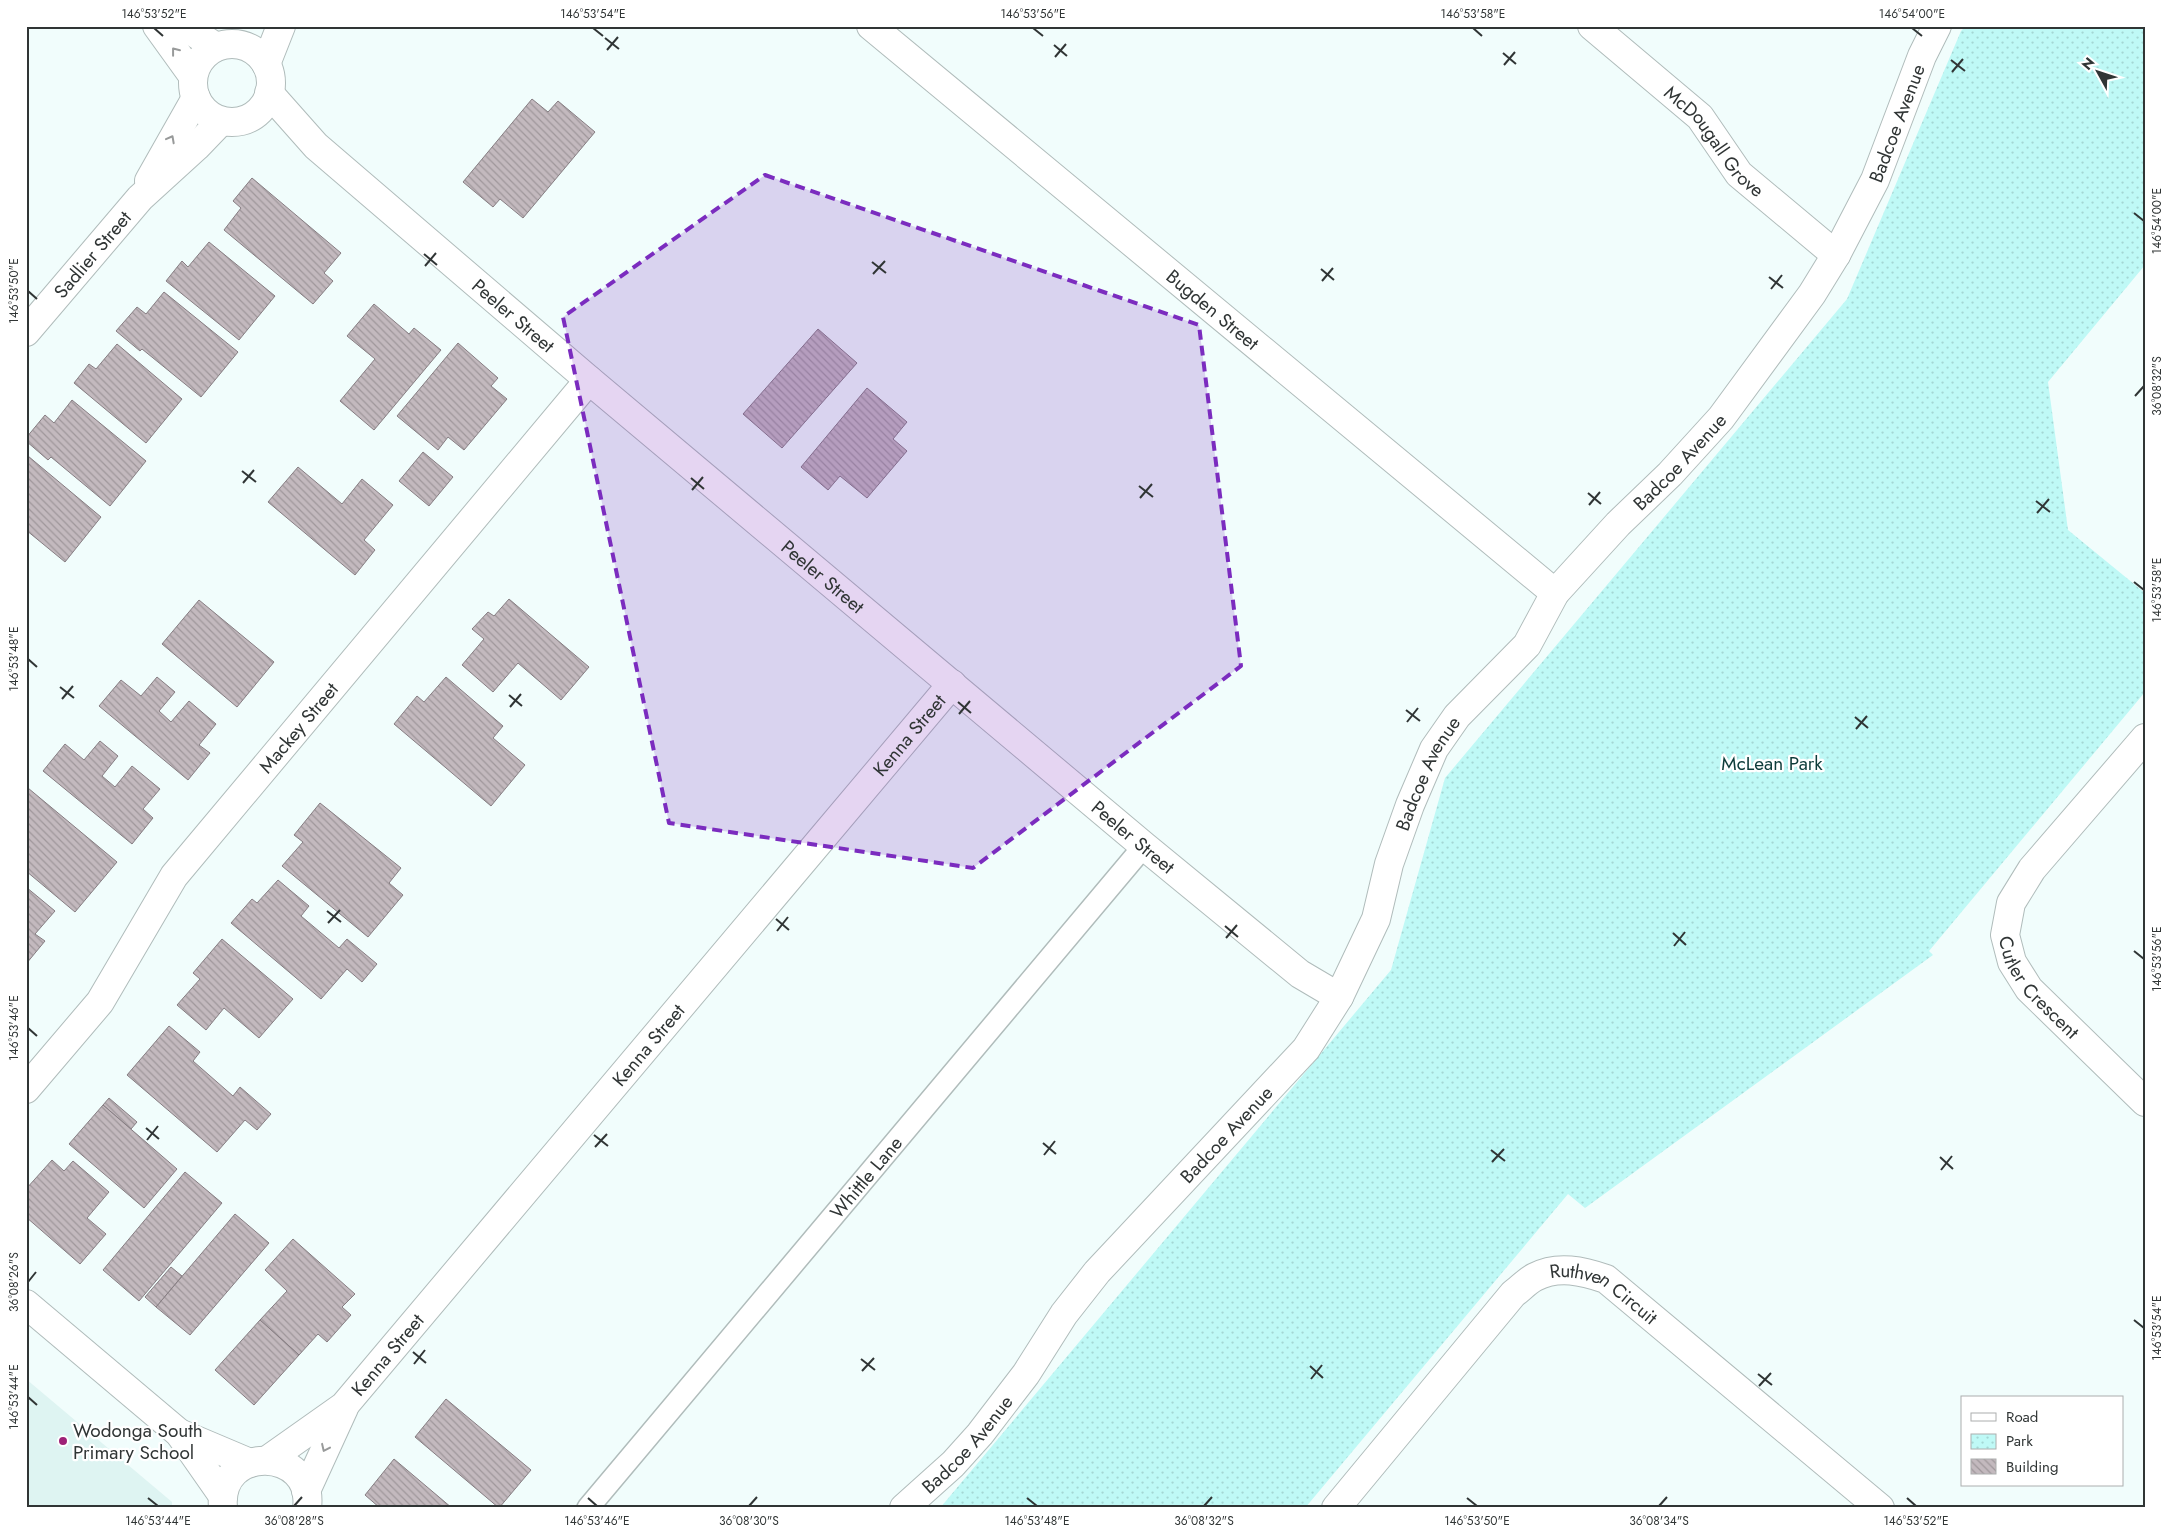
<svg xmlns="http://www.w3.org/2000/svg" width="2171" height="1534" font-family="Jost,sans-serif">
<defs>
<pattern id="park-dots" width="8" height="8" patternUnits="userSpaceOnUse" patternTransform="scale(1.25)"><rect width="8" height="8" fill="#bff9f6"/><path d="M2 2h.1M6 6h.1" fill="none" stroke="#a4d6d4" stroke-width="1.8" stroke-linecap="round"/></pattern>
<pattern id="building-back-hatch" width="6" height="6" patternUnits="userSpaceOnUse" patternTransform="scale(1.25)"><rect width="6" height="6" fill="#c3b9be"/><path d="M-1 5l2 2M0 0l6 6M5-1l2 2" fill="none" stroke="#9f979b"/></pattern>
</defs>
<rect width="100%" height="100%" fill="#f1fdfc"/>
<polygon fill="#def4f2" points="26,1379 172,1502 172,1508 26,1508"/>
<polygon fill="url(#park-dots)" points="1966,26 2145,26 2145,265 2048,382 2068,530 2145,593 2145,692 1929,951 1933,955 1585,1208 1568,1194 1305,1508 940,1508 1391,970 1445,778 1847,299 1961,31"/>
<g fill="url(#building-back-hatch)" stroke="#867d82">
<polygon points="532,99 548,112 558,101 595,132 523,218 500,199 493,207 463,182"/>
<polygon points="252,178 341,253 324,273 333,281 313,304 224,230 241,208 233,201"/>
<polygon points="209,242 275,296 239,340 166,281 182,261 188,267"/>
<polygon points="164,292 238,352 201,397 142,349 140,351 116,331 137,307 146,314"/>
<polygon points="374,304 409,334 414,328 441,350 374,430 340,401 375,359 347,336"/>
<polygon points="818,329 857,363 782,448 743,414"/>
<polygon points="458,343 498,378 491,386 507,399 464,450 448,437 438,450 397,416"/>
<polygon points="117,344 182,399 146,443 74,383 89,364 96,369"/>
<polygon points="867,388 907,422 893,439 907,451 867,498 840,476 828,490 801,467"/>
<polygon points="72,400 146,461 110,506 51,457 48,460 26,441 26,438 45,415 54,423"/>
<polygon points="423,452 453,477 429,506 399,481"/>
<polygon points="28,456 101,517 65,562 26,530"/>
<polygon points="298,467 342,504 362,479 393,505 364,540 375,550 355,575 268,502"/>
<polygon points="509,599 589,667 561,700 518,663 493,692 462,665 484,639 472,629 488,612 494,616"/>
<polygon points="199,600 274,662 237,707 162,644"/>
<polygon points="157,677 175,692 159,711 171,722 189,701 216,724 199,745 210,753 188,780 99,706 121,680 141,696"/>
<polygon points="446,677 503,726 493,738 525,765 491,806 394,724 417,696 424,702"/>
<polygon points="100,741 118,756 102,776 115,787 132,766 160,789 143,809 153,818 132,844 43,771 65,744 84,760"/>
<polygon points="28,788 117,862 75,912 26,871"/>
<polygon points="320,803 401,868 389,883 403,895 368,937 282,866 303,842 294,835"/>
<polygon points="278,880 309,906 301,916 339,948 347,939 377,964 362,982 347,969 321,999 231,923 252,899 257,903"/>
<polygon points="26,887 55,911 35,934 45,941 26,964"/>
<polygon points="222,939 293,999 259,1038 224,1008 206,1030 177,1005 200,979 193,973"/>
<polygon points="169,1026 200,1052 193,1061 233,1096 240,1087 271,1114 257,1130 245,1120 217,1152 127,1075"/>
<polygon points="109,1098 137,1122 131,1129 103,1105"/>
<polygon points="103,1105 177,1169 144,1208 69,1144"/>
<polygon points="52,1160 64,1171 73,1161 109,1192 87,1218 106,1234 80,1264 26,1217 26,1189"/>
<polygon points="185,1172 222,1203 139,1301 103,1270"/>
<polygon points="235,1214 269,1243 190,1335 156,1307"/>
<polygon points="293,1239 355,1294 342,1307 351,1315 327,1342 318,1334 299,1355 260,1320 287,1291 265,1270"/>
<polygon points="171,1267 182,1276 156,1307 145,1297"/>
<polygon points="260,1320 299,1355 254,1405 215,1370"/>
<polygon points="446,1399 531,1470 499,1508 415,1437"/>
<polygon points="394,1459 452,1508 380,1508 365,1495"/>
</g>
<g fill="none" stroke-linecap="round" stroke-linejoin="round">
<g stroke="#b0bcbb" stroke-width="24">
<g id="lane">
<path id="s1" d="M588,1508l556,-662"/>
</g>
</g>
<g stroke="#b0bcbb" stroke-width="30">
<g id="street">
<polyline points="157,26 193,76"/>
<polyline points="184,26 216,47"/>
<path id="s2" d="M871,26l684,567"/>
<path id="s3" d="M1592,26l108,91 39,57 97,81"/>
<circle cx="232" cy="83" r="39"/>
<polyline points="266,64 281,26"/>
<path id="s4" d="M269,93l47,53 273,234 555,466 156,128 39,23"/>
<polyline points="149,181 196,98"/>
<path id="s5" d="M26,332l114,-134 56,-51 25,-26"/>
<path id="s6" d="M2145,738l-113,131 -21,34 -6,32 7,27 17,27 116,113"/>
<path id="s7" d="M26,1089l74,-87 74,-126 415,-496"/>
<polyline points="26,1304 179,1433 223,1496"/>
<polyline points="179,1433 250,1463"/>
<path id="s8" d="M269,1459l75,-53 608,-722"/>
<polyline points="306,1491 344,1408"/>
<path d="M223,1508c-6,-65 92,-61 84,0"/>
<path id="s9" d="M904,1508l49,-44 27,-30 46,-60 38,-60 33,-42 209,-223 33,-52 37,-78 13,-55 21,-59 24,-56 23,-33 70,-71 28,-52 63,-69 52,-50 51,-56 91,-124 24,-39 39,-75 47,-124 15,-30"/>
<path id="s10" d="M1336,1508l177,-214c7,-5 14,-13 22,-17 23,-12 48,-6 71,2l274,229"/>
</g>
</g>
<use href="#lane" stroke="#fff" stroke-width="21"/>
<use href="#street" stroke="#fff" stroke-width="28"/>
</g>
<defs><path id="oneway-chevron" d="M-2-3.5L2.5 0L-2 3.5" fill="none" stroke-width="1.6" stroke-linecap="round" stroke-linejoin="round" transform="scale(1.25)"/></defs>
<g stroke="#989a9a">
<use href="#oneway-chevron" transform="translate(175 51) rotate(-128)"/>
<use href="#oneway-chevron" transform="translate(171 139) rotate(-62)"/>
<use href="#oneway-chevron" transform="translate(325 1448) rotate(115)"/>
</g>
<path fill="#7b2cbf" fill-opacity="0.2" stroke="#7b2cbf" stroke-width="4" stroke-dasharray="10 6" stroke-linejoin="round" d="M765,175l434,150 42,341 -268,202 -304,-45 -106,-506z"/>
<path fill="none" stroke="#303535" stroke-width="2" d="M154,28l9,8M593,28l10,8M1033,28l10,8M1473,28l9,8M1912,28l10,8M605,38l14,11M1054,45l13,11M607,50l11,-13M1503,53l13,11M1055,57l11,-13M1951,60l14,11M1504,65l11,-13M1952,72l11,-13M2134,213l10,8M424,254l13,11M872,262l14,11M425,266l11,-13M1321,269l13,11M873,274l12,-13M1769,277l14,11M1322,281l11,-13M1771,289l11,-14M28,291l9,8M2135,396l9,-10M242,471l14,11M691,478l13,11M243,483l11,-13M1139,486l14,11M692,490l11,-13M1588,493l13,11M1140,498l12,-14M2036,501l14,11M1589,505l11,-13M2037,513l12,-14M2134,582l10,8M28,659l9,8M60,687l14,11M509,695l13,11M62,699l11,-13M958,702l13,11M510,707l11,-13M1406,710l14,11M959,714l11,-13M1855,717l13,11M1407,722l11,-14M1856,729l11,-13M327,911l14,11M776,919l13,11M328,923l12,-13M1225,926l13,11M777,931l11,-14M1673,933l13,12M1226,938l11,-13M1674,946l11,-14M2134,951l10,8M28,1028l9,8M146,1128l13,11M594,1135l14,11M147,1140l11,-14M1043,1143l13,11M595,1147l12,-13M1491,1150l14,11M1044,1155l11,-14M1940,1157l13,12M1492,1162l12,-13M1941,1170l11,-14M28,1282l8,-10M2134,1320l10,8M413,1352l13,11M861,1359l14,11M414,1364l11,-14M1310,1366l13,12M862,1371l12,-13M1758,1374l14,11M1311,1379l11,-14M1759,1386l12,-13M28,1397l9,8M148,1498l10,8M588,1498l9,8M1027,1498l10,8M1467,1498l10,8M1907,1498l9,8M294,1506l8,-9M749,1506l8,-9M1204,1506l8,-9M1659,1506l8,-9"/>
<circle fill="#9e2177" stroke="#fff" stroke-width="2" cx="63" cy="1441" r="5"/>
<g text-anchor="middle" stroke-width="4.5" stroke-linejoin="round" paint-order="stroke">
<g font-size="19" fill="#303535" stroke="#fff">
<text dy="7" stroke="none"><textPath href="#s9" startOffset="1725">Badcoe Avenue</textPath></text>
<text dy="7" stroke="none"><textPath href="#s3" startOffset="169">McDougall Grove</textPath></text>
<text dy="7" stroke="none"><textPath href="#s5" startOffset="102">Sadlier Street</textPath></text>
<text dy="7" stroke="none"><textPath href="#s2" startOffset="444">Bugden Street</textPath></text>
<text dy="7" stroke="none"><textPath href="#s4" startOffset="331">Peeler Street</textPath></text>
<text dy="7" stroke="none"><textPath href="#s9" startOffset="1320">Badcoe Avenue</textPath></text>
<text dy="7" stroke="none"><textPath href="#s4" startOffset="736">Peeler Street</textPath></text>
<text dy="7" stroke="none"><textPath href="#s7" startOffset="454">Mackey Street</textPath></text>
<text dy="7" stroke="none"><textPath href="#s8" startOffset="969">Kenna Street</textPath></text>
<text dy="7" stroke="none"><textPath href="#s9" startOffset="915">Badcoe Avenue</textPath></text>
<text dy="7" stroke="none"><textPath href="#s4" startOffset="1141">Peeler Street</textPath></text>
<text dy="7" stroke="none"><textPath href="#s6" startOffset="309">Cutler Crescent</textPath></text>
<text dy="7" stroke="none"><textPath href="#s8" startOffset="564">Kenna Street</textPath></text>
<text dy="7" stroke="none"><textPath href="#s9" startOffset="495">Badcoe Avenue</textPath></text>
<text dy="7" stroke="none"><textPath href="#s1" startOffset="432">Whittle Lane</textPath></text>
<text dy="7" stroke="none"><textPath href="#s10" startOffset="382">Ruthven Circuit</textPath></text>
<text dy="7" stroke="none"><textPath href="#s8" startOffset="159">Kenna Street</textPath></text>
<text dy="7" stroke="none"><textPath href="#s9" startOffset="90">Badcoe Avenue</textPath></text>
</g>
<g font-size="19" fill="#0e3c3a" stroke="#fff">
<text x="1772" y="770">McLean Park</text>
</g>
<g font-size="19" fill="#303535" stroke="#fff" text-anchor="start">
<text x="73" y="1437">Wodonga South<tspan x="73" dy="22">Primary School</tspan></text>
</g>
</g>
<rect width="2171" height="1534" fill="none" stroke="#ffffff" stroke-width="55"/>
<rect x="1961" y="1396" width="162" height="90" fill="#ffffff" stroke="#acaeae"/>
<rect x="1971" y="1413" width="25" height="8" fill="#ffffff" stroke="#acaeae"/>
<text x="2006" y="1422" font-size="15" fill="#303535">Road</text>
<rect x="1971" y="1434" width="25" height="15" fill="url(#park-dots)" stroke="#acaeae"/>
<text x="2006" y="1446" font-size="15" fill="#303535">Park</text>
<rect x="1971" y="1459" width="25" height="15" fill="url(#building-back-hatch)" stroke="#acaeae"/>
<text x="2006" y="1472" font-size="15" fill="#303535">Building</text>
<g transform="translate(2098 72) rotate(310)" stroke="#ffffff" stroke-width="4" paint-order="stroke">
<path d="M0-4L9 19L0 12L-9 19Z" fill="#303535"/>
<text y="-8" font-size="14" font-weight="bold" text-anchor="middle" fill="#303535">N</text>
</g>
<rect x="28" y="28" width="2116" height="1478" fill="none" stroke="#303535" stroke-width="2"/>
<g font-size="12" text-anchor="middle" fill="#303535">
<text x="154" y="18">146°53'52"E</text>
<text x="593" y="18">146°53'54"E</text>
<text x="1033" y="18">146°53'56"E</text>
<text x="1473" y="18">146°53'58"E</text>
<text x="1912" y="18">146°54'00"E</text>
<text transform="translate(2157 221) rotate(-90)" y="4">146°54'00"E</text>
<text transform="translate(14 291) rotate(-90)" y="4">146°53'50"E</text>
<text transform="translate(2157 386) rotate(-90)" y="4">36°08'32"S</text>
<text transform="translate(2157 590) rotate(-90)" y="4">146°53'58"E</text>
<text transform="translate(14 659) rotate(-90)" y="4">146°53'48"E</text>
<text transform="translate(2157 959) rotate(-90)" y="4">146°53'56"E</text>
<text transform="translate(14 1028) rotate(-90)" y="4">146°53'46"E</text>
<text transform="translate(14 1282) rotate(-90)" y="4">36°08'26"S</text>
<text transform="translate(2157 1328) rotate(-90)" y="4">146°53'54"E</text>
<text transform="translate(14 1397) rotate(-90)" y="4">146°53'44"E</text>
<text x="158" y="1525">146°53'44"E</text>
<text x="294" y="1525">36°08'28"S</text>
<text x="597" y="1525">146°53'46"E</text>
<text x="749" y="1525">36°08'30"S</text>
<text x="1037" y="1525">146°53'48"E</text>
<text x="1204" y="1525">36°08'32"S</text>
<text x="1477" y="1525">146°53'50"E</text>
<text x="1659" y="1525">36°08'34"S</text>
<text x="1916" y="1525">146°53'52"E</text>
</g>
</svg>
